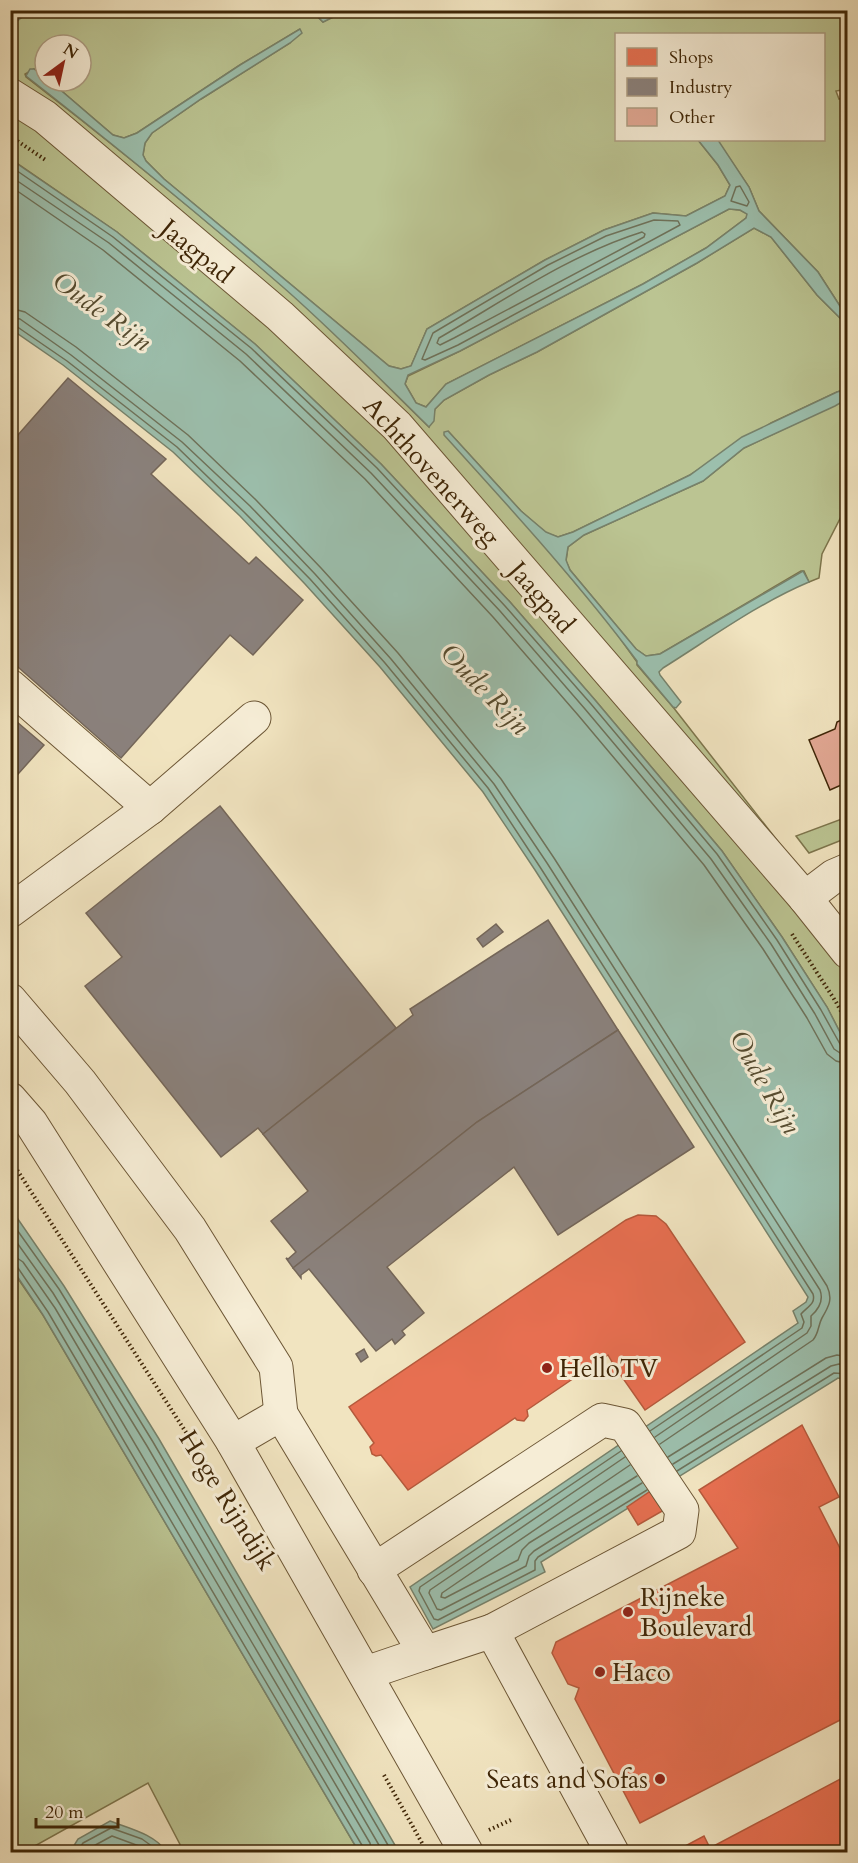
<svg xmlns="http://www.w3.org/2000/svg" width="858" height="1863" font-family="Cardo,serif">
<rect width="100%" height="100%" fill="#f1e4c0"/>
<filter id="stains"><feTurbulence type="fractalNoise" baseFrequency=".00333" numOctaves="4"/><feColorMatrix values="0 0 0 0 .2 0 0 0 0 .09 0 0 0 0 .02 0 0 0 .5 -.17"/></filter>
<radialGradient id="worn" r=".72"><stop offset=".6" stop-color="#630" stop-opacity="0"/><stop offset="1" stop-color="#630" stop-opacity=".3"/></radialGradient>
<g fill="#bbc492" stroke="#7d754c" stroke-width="1.5">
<path d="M346,10h246l7,6 8,-6 240,1v78l-11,2 3,8 8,-2v220l-29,-45 -59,-61 -10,-24 -32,-47h107v-106h-208v106h82l20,25 12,20 -5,11 -39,20 -33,-3 -49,17 -59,30 -118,69 -16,37 -10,3 -12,-3 -225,-187 -18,-18 -3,-6 2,-12 7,-10 49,-34 89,-56 10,-14 -60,36 -103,68 -13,5 -11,-3 -63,-54h31v-36h-36v32l-11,-8 -9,5 1,3c87,67 174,138 258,210 50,44 97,93 145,140l6,-18 9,-9 45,-25 48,-23 160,-89 57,-35 17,9 46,58 30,30v64l-10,3 -66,31 -81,52 -117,57 -15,5 -12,-4 -25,-22 -73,-80 161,192 28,39v3l36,42 174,223v116l-20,-39 -45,-70 -60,-86 -127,-151 -85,-98 -129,-138 -126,-120 -138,-112 -106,-73v-148h318l-10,7 4,4z"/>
<polygon points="729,209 740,210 748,214 746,218 706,248 643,284 446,384 426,407 416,403 405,384 408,376 460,351"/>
<polygon points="847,399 847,505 822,554 819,578 809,582 804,571 801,571 660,654 646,656 636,649 570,570 566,561 568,547 584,535 703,481 744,448"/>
<polygon points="847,817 847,838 809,853 796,836"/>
<polygon points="10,1267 43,1315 359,1852 184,1852 148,1783 24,1852 11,1852 10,1703 17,1699 10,1688"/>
</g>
<g fill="#9cbfad" stroke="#77826b" stroke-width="1.5" fill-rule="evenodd">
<polygon points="11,10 30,10 30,11 11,26"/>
<polygon points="329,11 329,10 346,11 323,22 319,18"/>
<path d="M300,29l2,4 -12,10 -89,56 -49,34 -7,10 -2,12 3,6 18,18 225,187 12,3 10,-3 16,-37 118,-69 59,-30 49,-17 33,3 39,-20 5,-11 -12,-20 -20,-25h20l31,47 10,24 59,61 29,45v8l-30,-30 -46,-58 -17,-9 -57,35 -160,89 -48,23 -45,25 -9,9 -1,12 -5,6c-48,-47 -95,-95 -145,-139 -84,-73 -171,-144 -258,-212l4,-7h4l11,8v4h5l63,54 11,3 13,-5 103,-68zM729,209l11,1 7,4 -1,4 -40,30 -63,36 -197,100 -20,23 -10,-4 -11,-19 3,-9 52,-24z"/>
<polygon points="10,159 117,232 255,344 381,464 510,602 595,700 722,851 782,937 827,1007 847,1046 847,1380 838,1378 541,1562 545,1572 433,1629 410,1587 798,1323 793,1311 806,1302 808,1297 535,870 483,792 380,667 305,584 240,516 173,452 63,365 11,329"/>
<path d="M847,389v10l-12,7 -91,42 -41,33 -119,54 -16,12 -2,13 4,10 66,79 10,7 14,-2 143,-83 6,11c-52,22 -98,56 -146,86l-4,4 1,3 21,27 -5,6 -3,-1 -36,-43v-3c-59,-79 -126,-152 -193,-226v-3l4,-1 73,80 25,21 12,5 15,-5 117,-57 52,-38 95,-45z"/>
<polygon points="11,1209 64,1286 159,1439 399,1852 359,1852 43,1315 11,1267"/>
<path d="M110,1821c21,8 44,13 57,31h-97l8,-13z"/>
</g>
<g fill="#e76f51" stroke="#b5593b" stroke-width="1.5">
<polygon points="638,1215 656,1216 666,1224 745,1342 645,1410 620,1374 614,1375 610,1373 609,1368 612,1362 608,1355 527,1410 528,1416 524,1421 517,1420 515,1418 408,1490 381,1455 376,1456 372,1454 370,1447 374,1443 349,1407 626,1220"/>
<polygon points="802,1425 839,1497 819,1507 848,1564 848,1716 640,1823 575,1699 579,1688 568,1684 552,1653 556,1642 738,1548 699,1490"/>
<polygon points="658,1486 671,1506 638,1525 627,1507"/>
<polygon points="848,1775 848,1852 674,1852 704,1836 710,1848"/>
</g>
<g fill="#8a817c" stroke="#746659" stroke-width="1.5">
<polygon points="68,378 166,459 151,474 249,564 256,557 303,600 253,655 230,635 121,758 10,660 10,444"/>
<polygon points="10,716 44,745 10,783"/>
<polygon points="220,806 396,1028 263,1134 258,1128 221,1157 85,986 122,957 86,913"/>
<polygon points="548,920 618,1030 477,1122 293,1268 286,1258 288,1259 296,1252 271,1221 308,1191 263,1134 413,1015 410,1009"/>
<polygon points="496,924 503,932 483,947 477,939"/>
<polygon points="618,1030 694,1147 558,1235 514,1167 387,1267 424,1313 402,1331 405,1335 395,1344 392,1339 376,1351 309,1269 301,1275 301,1278 293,1268 477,1122"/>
<polygon points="364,1349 368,1357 361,1362 356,1354"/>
</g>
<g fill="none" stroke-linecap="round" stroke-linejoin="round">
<g stroke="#6e725a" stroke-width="1.5">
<polyline points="10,166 113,237 251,348 377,468 505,606 591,704 717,854 777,940 821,1010 840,1044 848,1047"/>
<polyline points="10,176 109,243 246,354 371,473 500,611 585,709 711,859 771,944 815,1014 834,1049 840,1053 848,1055"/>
<polyline points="10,186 103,250 240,361 365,479 493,617 578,715 704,865 763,949 807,1018 827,1054 836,1061 848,1064"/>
<polygon points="740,186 749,202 747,206 731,201 736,187"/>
<polygon points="654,220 678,221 680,225 458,345 425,360 422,359 433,333 548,265 606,236"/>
<path d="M642,232l3,2 -1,3 -190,101 -14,7 -3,-2 2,-5c66,-38 130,-83 203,-106z"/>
<path d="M10,308l15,4 51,35 112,88 68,65 65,68 77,85 103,126 53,79 273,428c6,13 2,20 -5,32 -4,7 -3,15 -9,22l-153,104"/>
<path d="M10,317l10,2 51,36 111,87 68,64 65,68 76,85 103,125 53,79 273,427c4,11 -1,19 -9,26v10l-4,7 -152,104"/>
<path d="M10,325l6,1 51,35 110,86 67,65 66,67 75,84 103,125 52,79 273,427c3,10 -6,13 -12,20l3,8 -2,6 -152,103"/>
<polyline points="10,1220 59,1289 153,1442 392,1852"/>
<polyline points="10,1233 53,1293 147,1446 383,1852"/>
<polyline points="10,1257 17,1258 23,1262 55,1308 370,1843 372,1852"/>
<polyline points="10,1265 18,1268 48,1312 363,1847 364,1852"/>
<polyline points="621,1451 420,1587 419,1591 434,1619 438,1620 535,1570 535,1561 538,1557 647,1490"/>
<polyline points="625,1457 430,1590 429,1593 437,1609 441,1610 526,1566 529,1556 534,1551 642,1483"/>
<polyline points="668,1457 826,1358 837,1355 848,1357"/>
<polyline points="673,1464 831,1366 839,1364 848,1366"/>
<polyline points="630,1465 442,1593 441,1597 445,1598 518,1560 522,1550 529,1543 637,1476"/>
<polyline points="677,1471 834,1373 848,1374"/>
<polyline points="77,1852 83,1843 111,1828 142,1839 160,1852"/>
<polyline points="86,1852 88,1849 112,1836 139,1846 149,1852"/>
</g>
</g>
<polygon fill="#e2a894" stroke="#3f2607" stroke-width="1.5" points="848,717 848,782 830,790 809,740 835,729 837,722"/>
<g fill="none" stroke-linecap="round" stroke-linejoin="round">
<g stroke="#6c5635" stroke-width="35">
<g id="minor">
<polyline points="10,95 45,117 280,316 397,426 805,898 848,952"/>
<polyline points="10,686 150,808 10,911"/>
<polyline points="150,808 254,718"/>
<polyline points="805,898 834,876 848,870"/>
<polyline points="10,1000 80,1082 190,1229 276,1367 281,1414 425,1653 492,1631 612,1852"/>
<polyline points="10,1099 31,1123 233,1442 466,1852"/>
<polyline points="233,1442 281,1414"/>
<polyline points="374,1570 602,1420 625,1425 682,1510 679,1532 492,1631"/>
<polyline points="366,1673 425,1653"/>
</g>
</g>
<g stroke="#3f2607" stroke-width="4" stroke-dasharray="1.5 3" stroke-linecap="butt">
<polyline points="10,136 47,161"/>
<polyline points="792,934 836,1002 848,1024"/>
<polyline points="10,1159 216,1479"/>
<polyline points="384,1775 427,1852"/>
<polyline points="489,1830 511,1820"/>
</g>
<use href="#minor" stroke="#f6edd6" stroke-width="33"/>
</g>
<g fill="#8f2418" stroke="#f6edd6" stroke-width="2">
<circle cx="547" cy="1368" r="6"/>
<circle cx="628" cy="1612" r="6"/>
<circle cx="600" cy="1672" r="6"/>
<circle cx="660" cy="1779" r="6"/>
</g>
<g text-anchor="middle" stroke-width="6" stroke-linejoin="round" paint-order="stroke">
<g font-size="26" fill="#3f2607" stroke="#f6edd6">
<text transform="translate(197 251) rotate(39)" y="9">Jaagpad</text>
<text transform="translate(432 471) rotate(48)" y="9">Achthovenerweg</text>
<text transform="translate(542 597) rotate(49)" y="9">Jaagpad</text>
<text transform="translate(228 1500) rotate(58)" y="9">Hoge Rijndijk</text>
</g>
<g font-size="26" fill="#3f2607" stroke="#f6edd6" text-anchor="start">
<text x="559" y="1377">HelloTV</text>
<text x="640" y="1606">Rijneke<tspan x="640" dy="30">Boulevard</tspan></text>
<text x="612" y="1681">Haco</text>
<text x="648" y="1788" text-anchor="end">Seats and Sofas</text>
</g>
<g font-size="27" font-style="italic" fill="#564c30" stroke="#f6edd6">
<text transform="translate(102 311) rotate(36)" y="9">Oude Rijn</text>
<text transform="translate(485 689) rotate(46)" y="9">Oude Rijn</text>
<text transform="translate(765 1082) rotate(60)" y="9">Oude Rijn</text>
</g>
</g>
<rect width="858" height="1863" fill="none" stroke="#f1e4c0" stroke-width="36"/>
<rect x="12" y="12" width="834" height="1839" fill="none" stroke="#3f2607" stroke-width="3"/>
<rect x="18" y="18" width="822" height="1827" fill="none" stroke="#3f2607" stroke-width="1.5"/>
<rect x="615" y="33" width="210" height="108" fill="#f6edd6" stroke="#ad9d83" stroke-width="1.5"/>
<rect x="627" y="48" width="30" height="18" fill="#e76f51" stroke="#ad9d83" stroke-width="1.5"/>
<text x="669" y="63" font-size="18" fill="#3f2607">Shops</text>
<rect x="627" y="78" width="30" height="18" fill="#8a817c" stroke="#ad9d83" stroke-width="1.5"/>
<text x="669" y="93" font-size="18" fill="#3f2607">Industry</text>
<rect x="627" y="108" width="30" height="18" fill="#e2a894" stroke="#ad9d83" stroke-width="1.5"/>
<text x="669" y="123" font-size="18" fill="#3f2607">Other</text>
<g transform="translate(63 63) rotate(33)"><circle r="28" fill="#f6edd6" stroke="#ad9d83" stroke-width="1.5"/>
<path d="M0-4.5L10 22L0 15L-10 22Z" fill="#8f2418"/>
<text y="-9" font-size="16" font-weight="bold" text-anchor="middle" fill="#3f2607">N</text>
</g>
<path d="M36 1818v9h82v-9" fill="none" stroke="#3f2607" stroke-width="3"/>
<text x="45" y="1818" font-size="18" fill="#3f2607" stroke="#f6edd6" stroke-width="4.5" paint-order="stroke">20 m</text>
<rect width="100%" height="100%" filter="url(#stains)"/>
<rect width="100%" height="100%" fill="url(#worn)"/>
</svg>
